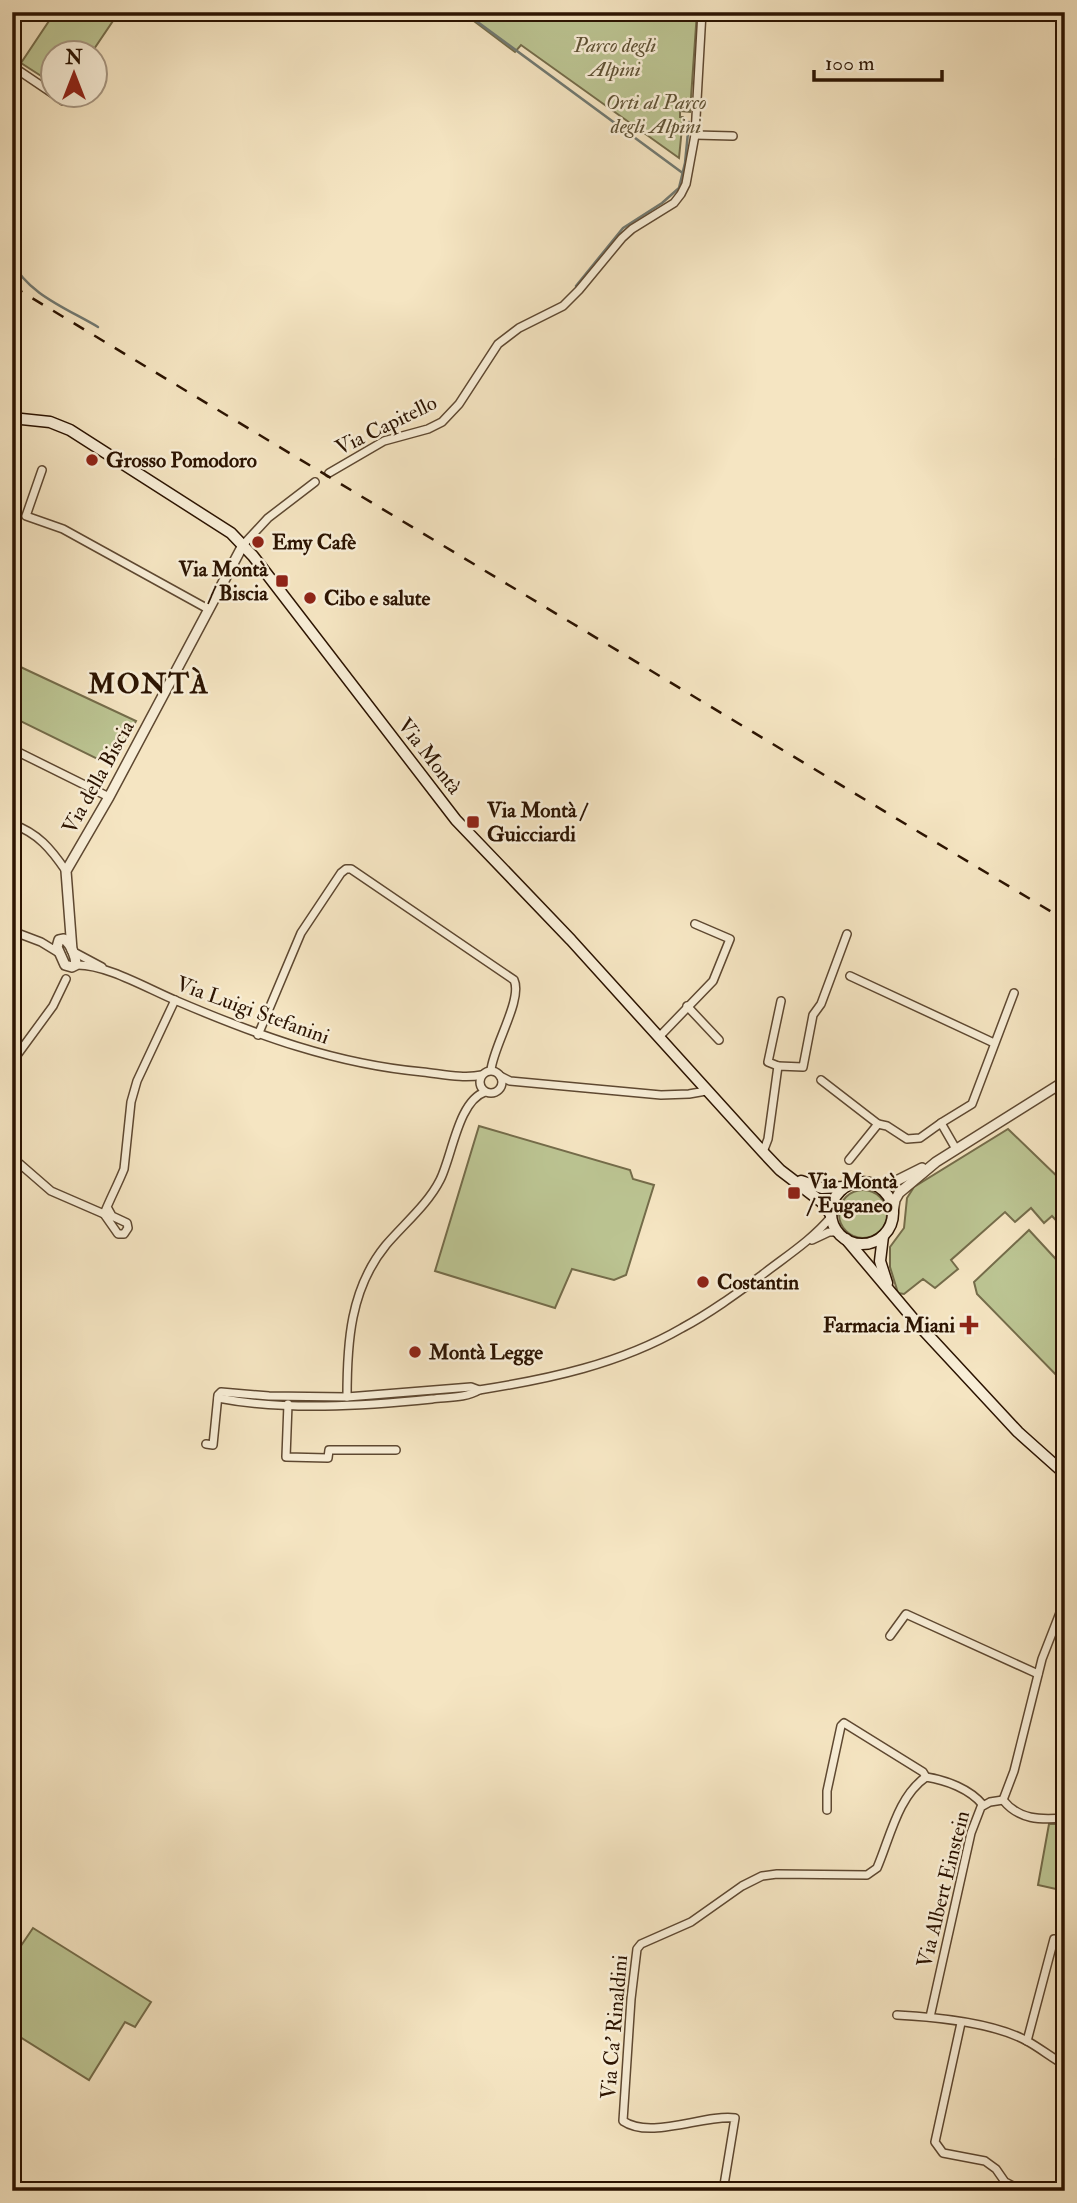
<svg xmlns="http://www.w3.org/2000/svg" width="1077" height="2203" font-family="'IM FELL Double Pica',serif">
<rect width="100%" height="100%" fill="#f5e5c2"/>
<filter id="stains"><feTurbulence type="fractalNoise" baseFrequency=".00286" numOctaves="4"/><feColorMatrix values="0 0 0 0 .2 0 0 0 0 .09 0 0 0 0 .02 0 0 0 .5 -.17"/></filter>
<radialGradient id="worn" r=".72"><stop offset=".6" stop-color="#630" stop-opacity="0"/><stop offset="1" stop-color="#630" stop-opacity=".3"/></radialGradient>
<g fill="#bcc593" stroke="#746c4a" stroke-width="2">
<polygon points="55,12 119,12 92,52 52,52 52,83 21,63"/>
<polygon points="462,12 697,12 690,112 680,111 680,117 683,117 679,158 521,45 515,52"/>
<polygon points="12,663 136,721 112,766 12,717"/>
<polygon points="479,1126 630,1170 633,1179 654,1185 626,1275 614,1280 572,1269 555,1308 435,1271"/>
<polygon points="1008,1129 1065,1184 1065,1230 1052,1216 1044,1223 1031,1208 1015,1222 1005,1212 951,1260 958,1269 935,1288 923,1279 904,1294 898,1293 890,1267 890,1247 904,1228 907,1198 914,1187"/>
<circle cx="863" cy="1214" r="24"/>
<polygon points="1029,1230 1065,1269 1065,1384 977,1294 974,1282"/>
<polygon points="1049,1824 1065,1824 1065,1891 1038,1885"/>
<polygon points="33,1928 151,2002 135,2027 125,2022 89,2080 12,2032 12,1959"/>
</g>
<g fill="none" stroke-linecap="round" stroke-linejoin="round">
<g stroke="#717971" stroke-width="2.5">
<polyline points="464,12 684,174"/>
<path d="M12,261c15,33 56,48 86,66"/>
<polyline points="576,286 623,228 662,203 679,188 685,163 689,122"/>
<polyline points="1056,459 1065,458"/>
</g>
<g stroke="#5e4831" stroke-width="10">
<g id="minor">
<polyline points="12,66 52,93"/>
<polyline points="54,94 63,101"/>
<polyline points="695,135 733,136"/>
<polyline points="42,470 26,516 63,529 208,609"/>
<polyline points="329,473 384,441 428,429 442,422 459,404 498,344 519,328 563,306 579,290 622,238 632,229 674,203 681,194 686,184 695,135 702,12"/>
<polyline points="243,545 268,518 315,482"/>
<polyline points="12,749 109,797"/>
<path d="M12,824c26,9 39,25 54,47"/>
<polyline points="12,931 41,942 59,953"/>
<polyline points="72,951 102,967"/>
<path d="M76,965c30,-1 72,24 101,36 80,34 158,63 246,71 19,2 40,7 59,3"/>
<polyline points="850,976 994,1043"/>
<polyline points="687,1006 719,1040"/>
<path d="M258,1035l43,-102 40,-60 5,-4h5l163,111c9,19 -21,67 -23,90"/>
<polyline points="659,1037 713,981 730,939 695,924"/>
<polyline points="12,1062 53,1006 66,979"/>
<polyline points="778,1066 768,1062 781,1001"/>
<circle cx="491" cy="1082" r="11"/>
<polyline points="500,1076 510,1081 661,1095 689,1094 706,1091"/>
<polyline points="821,1080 878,1124 887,1126 907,1139 920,1138 941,1123 956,1149"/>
<polyline points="941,1123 972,1104 1014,993"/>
<polyline points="763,1152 768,1139 778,1066 803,1067 813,1015 821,1004 847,934"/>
<polyline points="13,1158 51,1191 104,1214"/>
<polyline points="849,1160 878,1124"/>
<path d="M107,1207l5,9 15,7 1,5 -4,6h-6l-14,-20c6,-15 14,-30 20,-45l7,-67 6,-21 38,-81"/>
<polyline points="812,1240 829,1232 837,1232"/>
<polyline points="12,1296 16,1318 12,1332"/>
<path d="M347,1397c0,-54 3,-108 39,-152 18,-21 42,-41 54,-65 12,-23 18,-79 45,-88"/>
<path d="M218,1398c67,13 146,8 214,1 16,-2 34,-1 47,-9 70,-11 141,-26 203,-62 28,-15 54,-34 80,-53 23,-18 50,-35 69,-58"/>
<polyline points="288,1404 286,1457 328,1458 329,1450 396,1450"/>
<polyline points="206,1444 213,1445 218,1395 221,1392 269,1396 347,1397 471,1387 479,1390"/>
<polyline points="890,1636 906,1614 1038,1674"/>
<polyline points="1003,1800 1014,1771 1042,1659 1065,1600"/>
<path d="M1003,1800c16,20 37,20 62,18"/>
<polyline points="827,1810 827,1791 841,1726 844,1723 923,1772 926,1777"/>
<path d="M897,2015c38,2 97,8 130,26 13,7 25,17 38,24"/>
<polyline points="930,2017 971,1833 981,1807 990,1802 1003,1800"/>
<polyline points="961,2023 935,2142 943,2153 985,2161 996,2169 1005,2182 1023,2191"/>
<polyline points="1027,2041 1054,1939 1065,1941"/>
<path d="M723,2191l12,-73c-31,-4 -84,22 -112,3l8,-122 6,-50 4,-5 50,-22 51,-36 20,-10 15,-2 90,1 10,-7c13,-30 21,-72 49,-91 20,3 44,12 57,28"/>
</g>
</g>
<g stroke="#5e4831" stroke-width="12">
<g id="tertiary">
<path d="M64,939c7,5 12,18 12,26l-4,2 -7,-2 -8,-18 2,-7z"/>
<polyline points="72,950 66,871 109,797 243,545"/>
<polyline points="876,1185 888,1185 922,1168"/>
<polyline points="893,1213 895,1200 899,1193 936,1162 1065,1081"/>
</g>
</g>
<g stroke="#2b1301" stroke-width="13">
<g id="secondary">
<polyline points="12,418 50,422 70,430 231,533 253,556 456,820 571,940 763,1152 780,1170 823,1203 831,1215"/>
<polyline points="801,1181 822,1188 844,1187"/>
<circle cx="862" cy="1213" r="31"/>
<polyline points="883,1236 880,1261 887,1283"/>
<polyline points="846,1239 915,1321 1018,1432 1065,1474"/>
</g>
</g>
<use href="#minor" stroke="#f8eed7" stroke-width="7"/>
<use href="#tertiary" stroke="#f8eed7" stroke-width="9"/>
<use href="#secondary" stroke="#f8eed7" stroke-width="10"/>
<polyline stroke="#2b1301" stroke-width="2.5" stroke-dasharray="12 12" stroke-linecap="butt" points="12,286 1065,920"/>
</g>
<g fill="#8f2418" stroke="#f8eed7" stroke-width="2.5">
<circle cx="92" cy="460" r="7"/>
<circle cx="258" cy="542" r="7"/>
<rect x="275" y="574" width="14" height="14" rx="3.5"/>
<circle cx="310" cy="598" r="7"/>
<rect x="466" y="815" width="14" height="14" rx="3.5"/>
<rect x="787" y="1186" width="14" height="14" rx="3.5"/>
<circle cx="703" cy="1282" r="7"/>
<path d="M965.5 1314.5h7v7h7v7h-7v7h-7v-7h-7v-7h7z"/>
<circle cx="415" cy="1352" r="7"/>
</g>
<g text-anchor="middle" stroke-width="5" stroke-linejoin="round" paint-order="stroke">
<g font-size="21" font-style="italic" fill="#5e5134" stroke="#f8eed7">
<text x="615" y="52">Parco degli<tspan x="615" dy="24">Alpini</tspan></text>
<text x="656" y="109">Orti al Parco<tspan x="656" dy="24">degli Alpini</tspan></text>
</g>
<g font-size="21" fill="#2b1301" stroke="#f8eed7">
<text transform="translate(386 425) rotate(-26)" y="7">Via Capitello</text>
<text transform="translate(430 756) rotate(52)" y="7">Via Montà</text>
<text transform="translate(98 777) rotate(-61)" y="7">Via della Biscia</text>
<text transform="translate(253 1010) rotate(20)" y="7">Via Luigi Stefanini</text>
<text transform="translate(943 1889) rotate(-76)" y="7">Via Albert Einstein</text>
<text transform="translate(614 2027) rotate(-85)" y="7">Via Ca' Rinaldini</text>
</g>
<g font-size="21" font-weight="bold" fill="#2b1301" stroke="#f8eed7" text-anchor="start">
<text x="106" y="467">Grosso Pomodoro</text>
<text x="272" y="549">Emy Cafè</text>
<text x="268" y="576" text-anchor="end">Via Montà<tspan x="268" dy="24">/ Biscia</tspan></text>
<text x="324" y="605">Cibo e salute</text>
<text x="487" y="817">Via Montà /<tspan x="487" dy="24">Guicciardi</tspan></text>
<text x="808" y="1188">Via Montà<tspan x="808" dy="24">/ Euganeo</tspan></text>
<text x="717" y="1289">Costantin</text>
<text x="955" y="1332" text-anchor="end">Farmacia Miani</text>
<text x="429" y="1359">Montà Legge</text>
</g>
<g font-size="28" font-weight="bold" letter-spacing="2" fill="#2b1301" stroke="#f8eed7">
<text x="149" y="693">MONTÀ</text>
</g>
</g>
<rect width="1077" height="2203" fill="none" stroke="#f5e5c2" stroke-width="42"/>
<rect x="14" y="14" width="1049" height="2175" fill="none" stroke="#2b1301" stroke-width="3.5"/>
<rect x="21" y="21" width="1035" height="2161" fill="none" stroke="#2b1301" stroke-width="2"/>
<g transform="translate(74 74)"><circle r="33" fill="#f8eed7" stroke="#a69681" stroke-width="2"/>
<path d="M0-5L12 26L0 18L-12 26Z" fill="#8f2418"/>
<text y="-10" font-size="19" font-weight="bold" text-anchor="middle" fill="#2b1301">N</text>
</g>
<path d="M814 70v10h128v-10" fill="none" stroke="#2b1301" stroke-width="3.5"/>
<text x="825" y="70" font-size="21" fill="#2b1301" stroke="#f8eed7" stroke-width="5" paint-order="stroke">100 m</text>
<rect width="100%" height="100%" filter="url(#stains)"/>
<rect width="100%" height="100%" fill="url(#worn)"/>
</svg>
